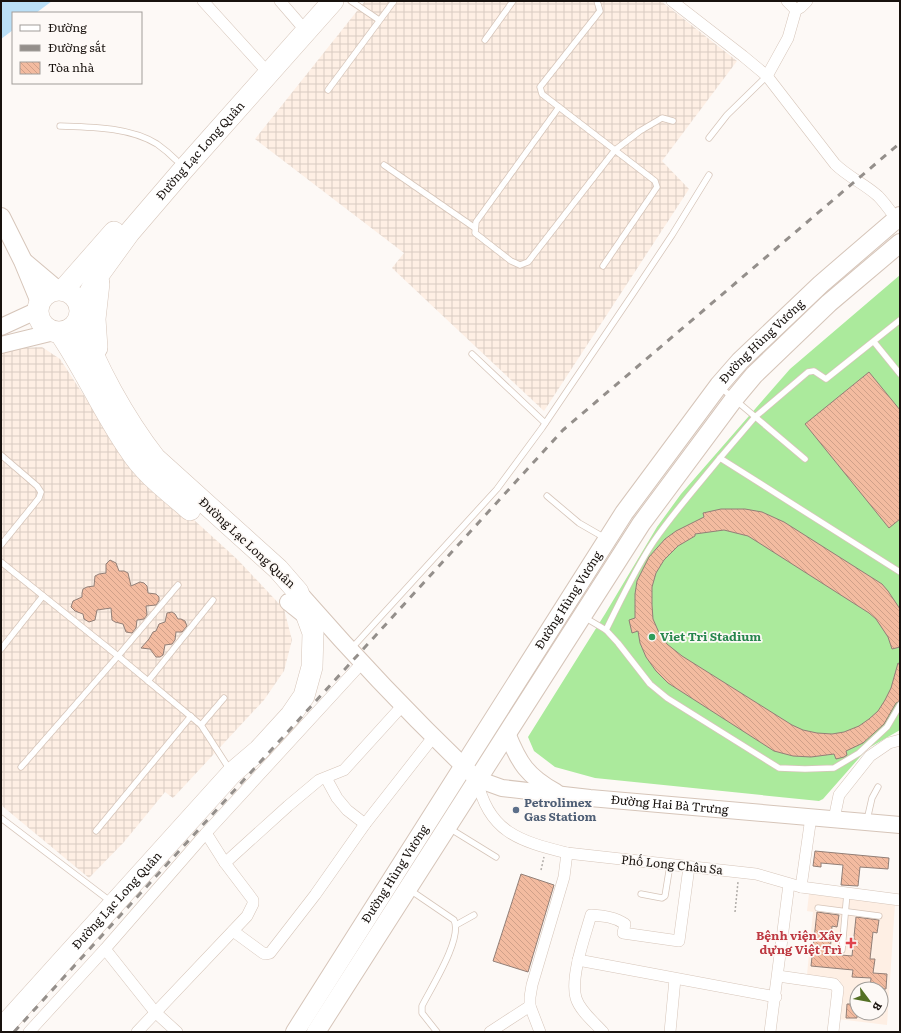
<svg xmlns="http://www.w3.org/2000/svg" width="901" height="1033" font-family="Literata,serif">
<defs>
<pattern id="industrial-grid" width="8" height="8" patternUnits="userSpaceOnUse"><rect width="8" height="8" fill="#feefe4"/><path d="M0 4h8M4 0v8" fill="none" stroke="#d9ccc2"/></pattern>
<pattern id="building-back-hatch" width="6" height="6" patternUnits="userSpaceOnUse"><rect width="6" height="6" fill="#f3bba0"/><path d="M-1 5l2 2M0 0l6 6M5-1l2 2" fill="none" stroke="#d0a089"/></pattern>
</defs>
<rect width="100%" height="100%" fill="#fdf9f6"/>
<path fill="#feefe4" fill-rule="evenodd" d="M809,894l86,10 -8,121 -49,-6 2,-39 -33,-5 6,-63 -6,-1zM857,989h24v24h-24z"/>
<g fill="url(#industrial-grid)">
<polygon points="365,1 661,1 737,61 662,161 689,189 544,411 392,268 404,253 255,139"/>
<polygon points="42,347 60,359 123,455 238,560 284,609 292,640 284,671 264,700 173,798 165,792 124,842 89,878 1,805 1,352 17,348"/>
</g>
<polygon fill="#abea9c" points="900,275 900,730 867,749 823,799 819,801 595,778 555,767 534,751 528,737 605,614 657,527 681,494 790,369"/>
<polygon fill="#badff6" points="1,1 52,1 36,13 13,13 13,30 1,39"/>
<g fill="url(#building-back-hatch)" stroke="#927f77">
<polygon points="869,372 900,410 900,519 889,528 805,424"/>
<polygon points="721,509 745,509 762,512 784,522 882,584 888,591 900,609 900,647 892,649 888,637 876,619 869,613 756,541 748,536 724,530 695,534 695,536 678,546 664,560 656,573 652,587 652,605 653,619 660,635 667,644 682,656 792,725 803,730 817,733 832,734 844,732 859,726 869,719 878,711 885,700 891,688 898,663 900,664 900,701 896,703 884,724 863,743 846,751 847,755 844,757 836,759 834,754 811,757 793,756 774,751 668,683 656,671 646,657 640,643 638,631 632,633 629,620 635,618 635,594 637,581 649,557 665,539 676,531 704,517 703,513"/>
<polygon points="110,560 116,563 119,571 124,571 128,573 131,586 140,582 144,583 147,586 148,593 156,594 159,597 159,601 156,605 146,606 147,615 144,619 137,620 136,628 132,633 126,632 123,624 115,622 112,620 111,608 97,610 95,620 89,622 84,619 83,614 75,611 71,607 73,601 82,597 82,593 83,589 87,587 94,586 95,576 99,574 106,573 106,564"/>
<polygon points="172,612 175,614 178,619 181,619 185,621 187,626 182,632 176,632 175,640 172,644 165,645 163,655 160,657 156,657 150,649 141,648 149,639 153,632 156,631 159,624 165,622 167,613"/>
<polygon points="815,851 889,858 888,869 860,867 858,886 841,885 843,865 821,863 821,867 813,866"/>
<polygon points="521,874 554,885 528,972 493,961"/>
<polygon points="817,912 839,915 837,927 832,926 830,954 852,956 856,917 879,920 877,933 873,932 870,959 875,959 873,973 887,974 886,989 870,989 871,978 852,977 853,970 811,966"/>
<polygon points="847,1004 857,1004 857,1018 846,1018"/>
</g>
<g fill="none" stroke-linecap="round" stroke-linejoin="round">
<g stroke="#d6c5b9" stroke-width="7">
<g id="lane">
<polyline points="351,1 379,20"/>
<polyline points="597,1 600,11 540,87 542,94 655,181 657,187 603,266"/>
<polyline points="485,40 513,1"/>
<polyline points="328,90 394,1"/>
<polyline points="559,107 476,222 475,233 511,261 520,265 528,262 615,150 640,131 662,118 673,121"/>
<path d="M60,126c31,1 70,1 97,18 7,5 13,10 19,16"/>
<polyline points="709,138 727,115 767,76"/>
<polyline points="384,165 475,228"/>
<polyline points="874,342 900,374"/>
<polyline points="472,354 545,423"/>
<polyline points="720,387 805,459"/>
<polyline points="1,455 37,486 41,492 39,498 1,545"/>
<polyline points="720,458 755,417 808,372 814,371 826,379 900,320"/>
<polyline points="547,496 579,523 605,538"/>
<polyline points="1,562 118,656 201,725 230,770"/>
<polyline points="584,617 606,630 618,643 650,684 667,698 779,768 805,769 834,768 859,753 887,727 900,705"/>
<path d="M606,630c15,-30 29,-61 48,-89 20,-29 44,-56 66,-83l180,114"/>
<polyline points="1,649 43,596"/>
<polyline points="351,649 497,489 542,428 632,295 672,235 709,175"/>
<polyline points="148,681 213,600"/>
<polyline points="201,725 224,698"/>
<polyline points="21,767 118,656 178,585"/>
<polyline points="1,818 110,901"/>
<polyline points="867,820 872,798 878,787"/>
<polyline points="449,828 496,857"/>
<polyline points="96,831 191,716"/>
<path d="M410,890l44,30c9,18 -23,68 -32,86v7l15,19"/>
<polyline points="641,894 662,898 665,896 670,865"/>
<polyline points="818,908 879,916"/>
<polyline points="456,925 474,915"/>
<polyline points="842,950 847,893"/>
</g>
</g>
<g stroke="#d6c5b9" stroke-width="12">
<g id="street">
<polyline points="203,1 262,66"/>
<polyline points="280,1 299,23"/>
<path d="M672,1l71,55 24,20 68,88c13,13 30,20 43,32 8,8 15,19 22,28"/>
<polyline points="787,1 796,10"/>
<polyline points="767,76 788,38 796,10 801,7 807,1"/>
<polyline points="326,778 337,798 347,810 365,824"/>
<path d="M477,779c11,53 42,62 90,74l189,21 45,13 99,13"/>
<polyline points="834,819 839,795 870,756 889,743 900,740"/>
<polyline points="225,863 288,806 319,780 344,770 403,705"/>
<polyline points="801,887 811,817"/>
<polyline points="233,931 263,953 265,954 270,953 315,895 365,824 434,736"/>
<polyline points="105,949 155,1012 177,1032"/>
<polyline points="578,960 776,997"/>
<polyline points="778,976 834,984 838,989 833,1032"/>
<polyline points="29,1032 105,949 206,833 362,663"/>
<polyline points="137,1032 247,916 253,904 253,900 225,863 206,833"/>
<polyline points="490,1032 530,1006"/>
<polyline points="540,1032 530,1006 530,997 532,985 564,877 567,853"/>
<path d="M603,1032c-9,-10 -23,-21 -27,-34 -6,-21 9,-62 15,-83 13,1 24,2 34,9l-2,9 56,8 10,-74"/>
<polyline points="670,1032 675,979"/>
<polyline points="770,1032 789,884"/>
</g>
</g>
<g stroke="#d6c5b9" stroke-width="18">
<g id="secondary">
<polyline points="1,327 38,310"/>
<polyline points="1,345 54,332"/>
<path id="s1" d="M303,597c55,63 113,124 174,182l25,9 88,10 310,27"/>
<polyline points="288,602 308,618"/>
<path d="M507,733c12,30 20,43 49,59"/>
</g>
</g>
<g stroke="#d6c5b9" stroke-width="20">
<g id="primary">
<polyline points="1,217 23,261 40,302"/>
<polyline points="25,263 57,290"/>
<path id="s2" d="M295,1032l329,-519 72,-97 23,-31 21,-24 81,-77 79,-68"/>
<polyline points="316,1032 641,524 734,399 754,375 829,303 900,243"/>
</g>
</g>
<g stroke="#d6c5b9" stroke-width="22">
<g id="highway">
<circle cx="59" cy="311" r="21"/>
<polyline points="63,290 114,232"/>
<path id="s3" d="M81,309l19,-36 29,-40 54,-63 150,-169"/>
<path d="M60,333c26,38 44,81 71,119 15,23 39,40 59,58"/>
<polyline points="97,348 95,319 99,283"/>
<path id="s4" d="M1,1029l231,-256 27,-23 32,-35 13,-19 8,-29 1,-34 -15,-41 -20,-23 -123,-111c-30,-39 -60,-92 -76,-139"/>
</g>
</g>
<g stroke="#b0aca8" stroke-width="1.5" stroke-dasharray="2 2" stroke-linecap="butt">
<polyline points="541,870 544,857"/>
<polyline points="735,912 738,882"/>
</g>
<use href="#lane" stroke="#fff" stroke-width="5.5"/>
<use href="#street" stroke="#fff" stroke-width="11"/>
<use href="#secondary" stroke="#fff" stroke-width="16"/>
<use href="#primary" stroke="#fff" stroke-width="18"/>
<use href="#highway" stroke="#fff" stroke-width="21"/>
<polyline stroke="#948f8b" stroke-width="3" stroke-dasharray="7 7" stroke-linecap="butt" points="14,1032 563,430 900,143"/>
</g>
<circle fill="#2e9e5b" stroke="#fdf9f6" stroke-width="1.5" cx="652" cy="637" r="4"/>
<circle fill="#5c6f8a" stroke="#fdf9f6" stroke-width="1.5" cx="516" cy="810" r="4"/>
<path fill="#e0444e" stroke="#fdf9f6" stroke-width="1.5" d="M849 937h4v4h4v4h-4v4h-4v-4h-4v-4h4z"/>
<g text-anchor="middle" stroke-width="3.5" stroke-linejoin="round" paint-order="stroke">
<g font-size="12" fill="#18120e" stroke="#fdf9f6">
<text dy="4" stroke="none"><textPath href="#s3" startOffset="199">Đường Lạc Long Quân</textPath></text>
<text dy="4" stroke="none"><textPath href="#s2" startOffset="835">Đường Hùng Vương</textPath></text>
<text transform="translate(247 543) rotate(43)" y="4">Đường Lạc Long Quân</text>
<text dy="4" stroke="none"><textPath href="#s2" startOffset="511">Đường Hùng Vương</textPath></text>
<text dy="4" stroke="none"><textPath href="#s1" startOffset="447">Đường Hai Bà Trưng</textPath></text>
<text transform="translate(672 865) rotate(6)" y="4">Phố Long Châu Sa</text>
<text dy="4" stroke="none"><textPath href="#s2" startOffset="187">Đường Hùng Vương</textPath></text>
<text dy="4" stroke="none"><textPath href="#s4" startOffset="173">Đường Lạc Long Quân</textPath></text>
</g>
<g font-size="12" font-weight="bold" fill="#27864d" stroke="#fdf9f6" text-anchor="start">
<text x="660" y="641">Viet Tri Stadium</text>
</g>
<g font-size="12" font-weight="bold" fill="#4e5e75" stroke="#fdf9f6" text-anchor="start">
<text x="524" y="807">Petrolimex<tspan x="524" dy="14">Gas Statiom</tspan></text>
</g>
<g font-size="12" font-weight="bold" fill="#be3a42" stroke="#fdf9f6" text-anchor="end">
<text x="842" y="940">Bệnh viện Xây<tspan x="842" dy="14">dựng Việt Trì</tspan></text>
</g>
</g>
<rect width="901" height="1033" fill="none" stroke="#18120e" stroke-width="4"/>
<rect x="12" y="12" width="130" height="72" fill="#fdf9f6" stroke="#a19d99"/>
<rect x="20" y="25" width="20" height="6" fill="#ffffff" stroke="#a19d99"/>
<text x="48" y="32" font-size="12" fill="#18120e">Đường</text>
<rect x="20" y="45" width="20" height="6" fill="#948f8b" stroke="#a19d99"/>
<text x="48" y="52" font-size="12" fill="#18120e">Đường sắt</text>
<rect x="20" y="62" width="20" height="12" fill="url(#building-back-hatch)" stroke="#a19d99"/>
<text x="48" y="72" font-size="12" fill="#18120e">Tòa nhà</text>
<g transform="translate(869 1001) rotate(122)"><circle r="19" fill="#fdf9f6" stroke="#a19d99"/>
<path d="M0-3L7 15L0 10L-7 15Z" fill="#547025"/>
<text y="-6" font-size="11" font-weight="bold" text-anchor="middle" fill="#18120e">B</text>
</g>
</svg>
